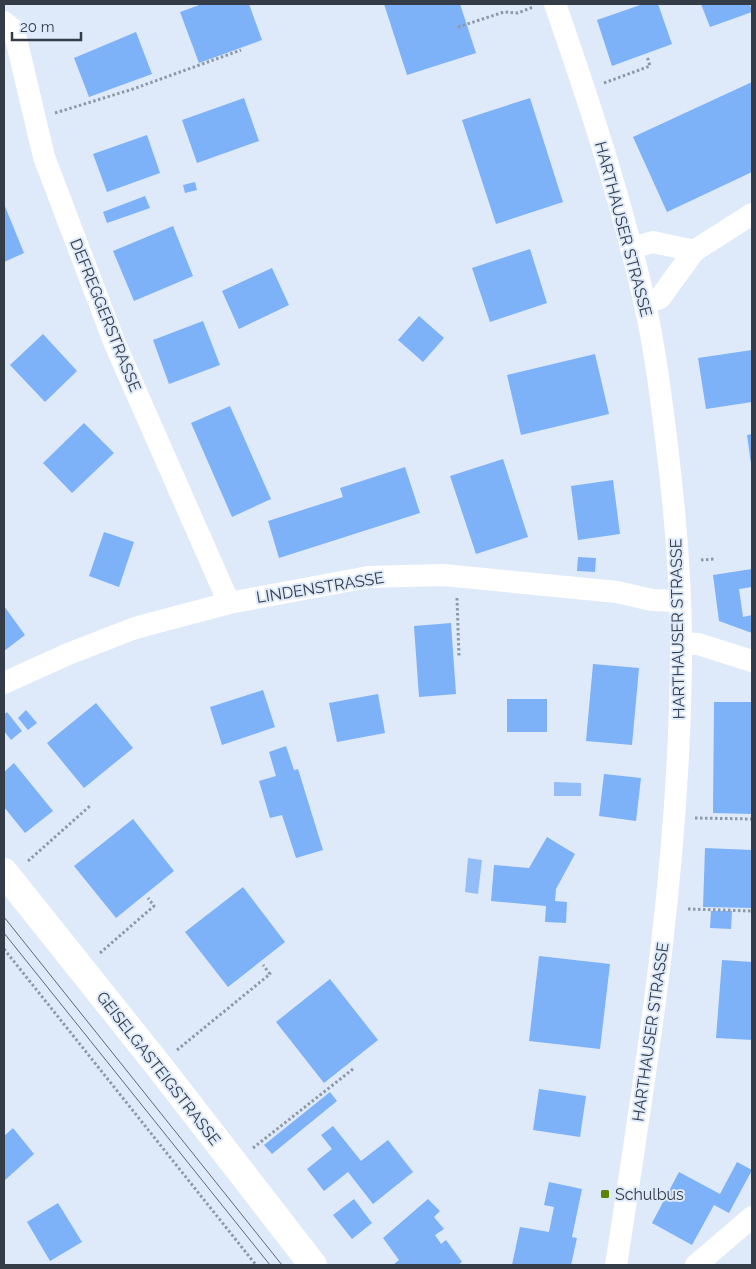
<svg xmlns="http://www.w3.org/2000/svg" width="756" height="1269" font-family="Raleway,sans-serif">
<rect width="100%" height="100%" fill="#deeafa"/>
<g fill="#93bdf6">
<polygon points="554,782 581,783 581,796 554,796"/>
<polygon points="468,858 482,860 478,894 465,892"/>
</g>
<g fill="#7db1f8">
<polygon points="202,4 249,4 262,40 199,63 180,12"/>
<polygon points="384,4 460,4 476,53 407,75"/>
<polygon points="643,4 658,4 672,44 612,66 597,20"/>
<polygon points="701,4 750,4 752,12 710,27"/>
<polygon points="136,32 152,74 89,97 74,58"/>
<polygon points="752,82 752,172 667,212 633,137"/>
<polygon points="244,98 259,141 197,163 182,120"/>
<polygon points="530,98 563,202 496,224 462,120"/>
<polygon points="147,135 160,173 107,192 93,154"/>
<polygon points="195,182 197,190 185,193 183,185"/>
<polygon points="145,196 150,208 107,223 103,212"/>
<polygon points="4,204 24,253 4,262"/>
<polygon points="173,226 193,276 134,301 113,251"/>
<polygon points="530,249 547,303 490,322 472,268"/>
<polygon points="272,268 289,305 239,329 222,291"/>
<polygon points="419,316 444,338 423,362 398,340"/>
<polygon points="203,321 220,365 169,384 153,340"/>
<polygon points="43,334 77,371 45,402 10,365"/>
<polygon points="752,350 752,402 706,409 698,358"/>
<polygon points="595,354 609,414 521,435 507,375"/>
<polygon points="230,406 271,499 232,517 191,423"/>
<polygon points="84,423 114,453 72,493 43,463"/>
<polygon points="752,434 752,464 751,464 747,435"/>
<polygon points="503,459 528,537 476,554 450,476"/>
<polygon points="405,467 420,513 279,558 268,521 343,497 340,488"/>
<polygon points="613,480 620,534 578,540 571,486"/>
<polygon points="104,532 134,542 119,587 89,576"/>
<polygon points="578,557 596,558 595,572 577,571"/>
<polygon points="752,569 752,587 739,589 743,617 752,615 752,633 719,621 713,575"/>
<polygon points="4,606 25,635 4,651"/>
<polygon points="451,623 456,694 419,697 414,626"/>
<polygon points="593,664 639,668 632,745 586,741"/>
<polygon points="263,690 275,727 222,745 210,707"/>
<polygon points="378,694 385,733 337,742 329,703"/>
<rect x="507" y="699" width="40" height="33"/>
<polygon points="714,702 752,702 752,814 713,813"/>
<polygon points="96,703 133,748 84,788 47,743"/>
<polygon points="26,710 37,723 28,730 18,718"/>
<polygon points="7,712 22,731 11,740 4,731 4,715"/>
<polygon points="286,746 294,770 298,769 323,850 296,858 282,815 270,818 259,781 276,776 269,752"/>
<polygon points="14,763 53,811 25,833 4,807 4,772"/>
<polygon points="604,774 641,778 636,821 599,816"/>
<polygon points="133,819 174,871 116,918 74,866"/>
<polygon points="547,837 575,854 556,889 555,901 567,902 566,923 545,922 546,906 491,901 494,865 529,868"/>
<polygon points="705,848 752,850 752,908 703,907"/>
<polygon points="243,887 285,942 228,987 185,932"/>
<polygon points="711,911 732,911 731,929 710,928"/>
<polygon points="539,956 610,964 600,1049 529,1041"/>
<polygon points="722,960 752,962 752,1040 716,1038"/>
<polygon points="330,979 378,1040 324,1083 276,1022"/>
<polygon points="539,1089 586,1096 580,1137 533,1130"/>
<polygon points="330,1092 337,1101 272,1154 264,1145"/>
<polygon points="333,1126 361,1161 388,1140 413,1172 373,1204 348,1172 324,1191 307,1169 332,1149 321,1135"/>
<polygon points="13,1128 34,1154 4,1181 4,1136"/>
<polygon points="737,1162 752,1170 729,1213 714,1205 692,1245 652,1223 679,1172 720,1194"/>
<polygon points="549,1182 582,1189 572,1237 577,1238 571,1265 512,1265 520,1227 549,1232 554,1207 544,1205"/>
<polygon points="354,1199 372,1223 352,1239 333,1215"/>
<polygon points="428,1199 440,1211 434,1217 444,1229 435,1235 441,1244 446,1240 462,1262 458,1265 393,1265 399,1260 383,1238"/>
<polygon points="58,1203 82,1242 50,1261 27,1222"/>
</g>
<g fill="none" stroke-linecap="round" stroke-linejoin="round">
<g stroke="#8e99a6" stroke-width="3" stroke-dasharray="2.5 2.5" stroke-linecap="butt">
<polyline points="458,27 504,12 518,13 533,7"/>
<polyline points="604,83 650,66 647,56"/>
<polyline points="55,113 133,89 241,50"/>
<polyline points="701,560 715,559"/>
<polyline points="457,598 459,657"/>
<polyline points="695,818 752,819"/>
<polyline points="28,861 91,805"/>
<polyline points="688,909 752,911"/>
<polyline points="4,949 256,1265"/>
<polyline points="100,953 154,906 148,898"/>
<polyline points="177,1050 270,974 263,965"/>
<polyline points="253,1148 353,1069"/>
</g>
<g stroke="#fff" stroke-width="22">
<path d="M555,4c34,97 66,195 89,296 11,48 17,97 23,146 8,66 14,132 14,199 0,209 -33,415 -65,620"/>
<polyline points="4,22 14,30 44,157 115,344 229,603"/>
<polyline points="631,248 653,242 694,251"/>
<polyline points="645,302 660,298 694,251 752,214"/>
<polyline points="681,643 698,644 752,661"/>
<polyline points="4,683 68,654 135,628 229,603 368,577 443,575 617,592 652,600 680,601"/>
<polyline points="696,1265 752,1217"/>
</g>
<polyline stroke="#fff" stroke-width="28" points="4,872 158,1065 313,1265"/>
<g stroke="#5f6875" stroke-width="1">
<polyline points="4,917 282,1265"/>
<polyline points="4,933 270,1265"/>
</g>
</g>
<rect fill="#5d8406" stroke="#deeafa" stroke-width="2" x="600" y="1189" width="10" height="10" rx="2.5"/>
<g text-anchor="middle" stroke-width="4" stroke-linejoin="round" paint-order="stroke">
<g font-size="16" fill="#343c47" stroke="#deeafa">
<text transform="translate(624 229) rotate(75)" y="6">HARTHAUSER STRASSE</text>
<text transform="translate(106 315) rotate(68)" y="6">DEFREGGERSTRASSE</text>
<text transform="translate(320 587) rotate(-9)" y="6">LINDENSTRASSE</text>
<text transform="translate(677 629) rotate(-91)" y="6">HARTHAUSER STRASSE</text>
<text transform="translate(650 1032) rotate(-82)" y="6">HARTHAUSER STRASSE</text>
<text transform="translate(159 1068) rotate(52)" y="6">GEISELGASTEIGSTRASSE</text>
</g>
<g font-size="16" fill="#343c47" stroke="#deeafa" text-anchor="start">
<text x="615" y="1200">Schulbus</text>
</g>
</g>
<rect width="756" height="1269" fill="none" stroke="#343c47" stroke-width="10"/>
<path d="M12 32v8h69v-8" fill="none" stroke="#343c47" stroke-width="2.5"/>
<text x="20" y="32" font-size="15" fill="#343c47" stroke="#deeafa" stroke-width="4" paint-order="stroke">20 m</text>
</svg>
